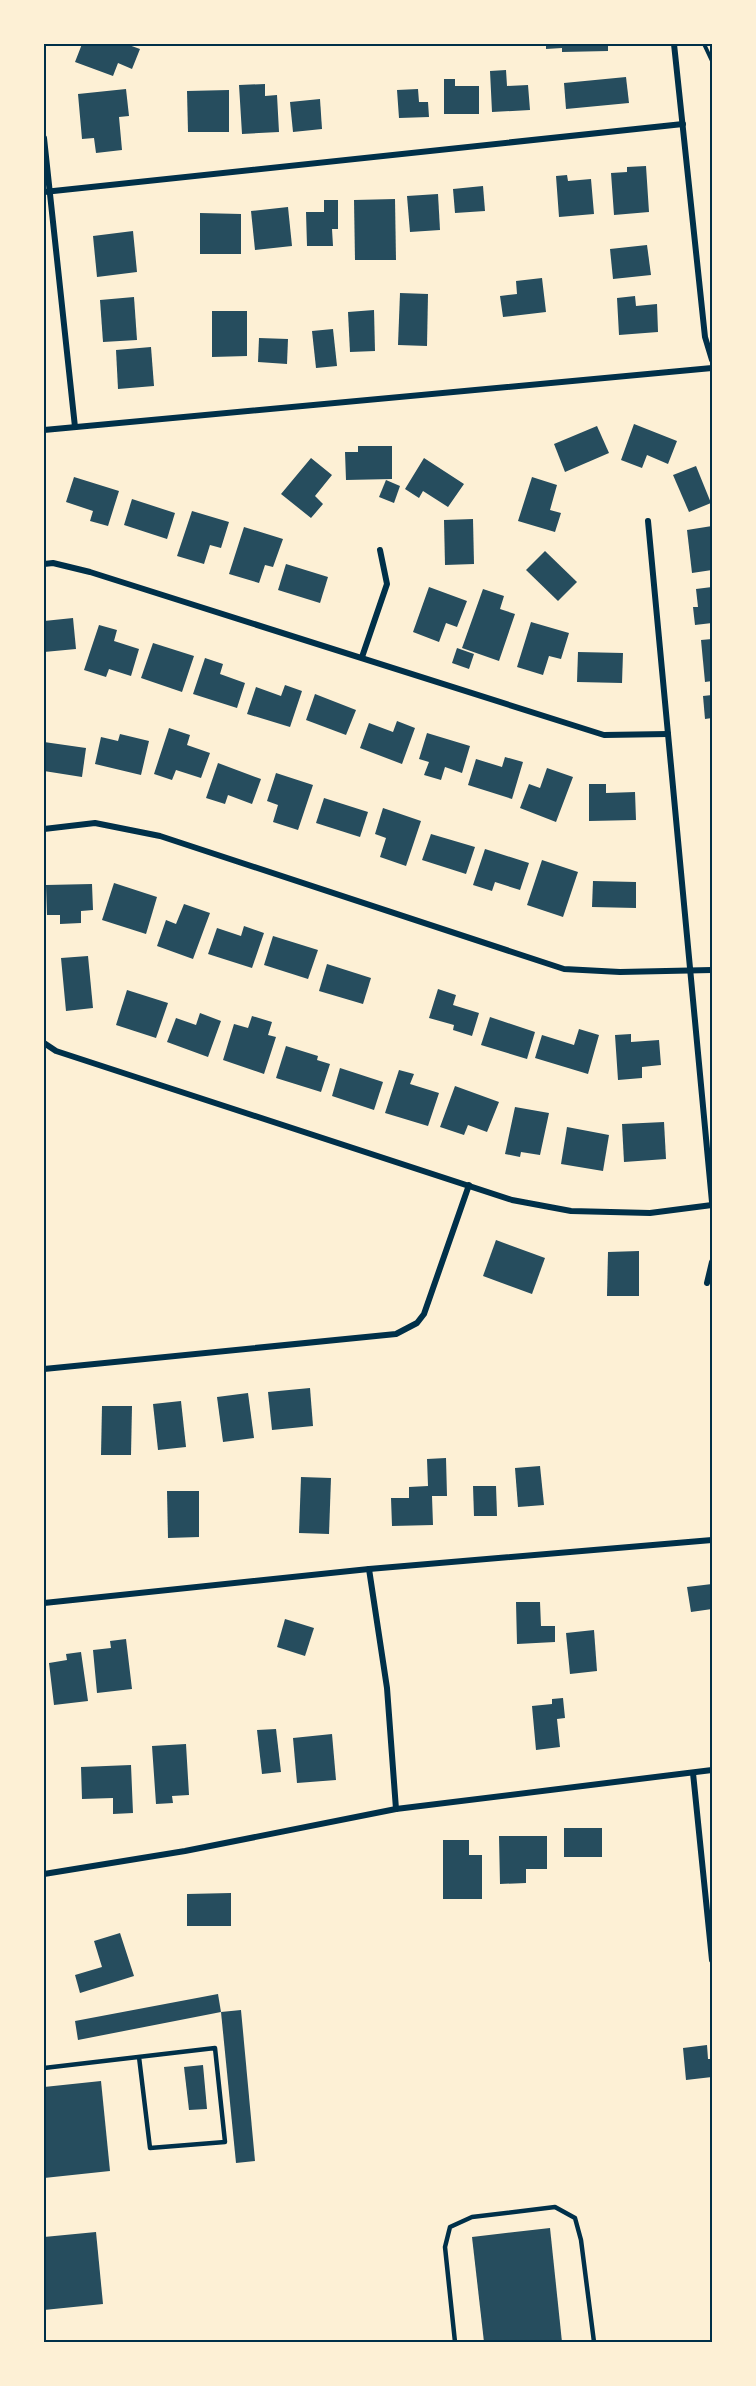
<svg xmlns="http://www.w3.org/2000/svg" width="756" height="2386" font-family="Raleway,sans-serif">
<rect width="100%" height="100%" fill="#fdf0d5"/>
<g fill="#264d5e">
<polygon points="82,44 126,44 140,49 132,69 118,63 113,76 75,62"/>
<polygon points="546,44 608,44 608,51 562,52 562,48 546,49"/>
<polygon points="506,70 507,86 528,85 530,110 492,112 490,71"/>
<polygon points="626,77 629,103 566,109 564,83"/>
<polygon points="444,79 455,79 455,86 479,86 479,114 444,114"/>
<polygon points="265,84 265,96 277,95 279,132 242,134 239,85"/>
<polygon points="126,89 129,116 119,117 122,150 96,153 94,138 82,139 78,94"/>
<polygon points="418,89 419,102 428,102 429,117 399,118 397,90"/>
<polygon points="229,90 229,132 188,132 187,91"/>
<polygon points="320,99 322,129 293,132 290,102"/>
<polygon points="646,166 649,212 614,215 611,173 627,172 627,167"/>
<polygon points="567,175 568,181 591,179 594,214 559,217 556,176"/>
<polygon points="483,186 485,211 455,213 453,189"/>
<polygon points="438,194 440,230 410,232 407,196"/>
<polygon points="395,199 396,260 355,260 354,200"/>
<polygon points="324,200 338,200 338,229 332,229 333,246 307,246 306,212 324,212"/>
<polygon points="288,207 292,246 255,250 251,211"/>
<polygon points="200,213 241,214 241,254 200,254"/>
<polygon points="133,231 137,272 97,277 93,236"/>
<polygon points="647,245 651,275 613,279 610,249"/>
<polygon points="542,278 546,312 503,317 500,296 517,294 516,281"/>
<polygon points="400,293 428,294 427,346 398,345"/>
<polygon points="635,296 636,306 657,304 658,332 619,335 617,298"/>
<polygon points="134,297 137,340 103,342 100,300"/>
<polygon points="374,310 375,351 350,352 348,312"/>
<polygon points="212,311 247,311 247,356 212,357"/>
<polygon points="333,329 337,366 316,368 312,331"/>
<polygon points="259,338 288,339 287,364 258,362"/>
<polygon points="151,347 154,386 118,389 116,350"/>
<polygon points="634,424 677,441 668,464 647,455 642,468 621,460"/>
<polygon points="597,426 609,453 565,472 554,444"/>
<polygon points="358,446 392,446 392,479 346,480 345,452 358,452"/>
<polygon points="311,458 332,475 315,496 323,504 311,518 281,494"/>
<polygon points="424,458 464,484 448,507 423,491 419,498 405,489"/>
<polygon points="696,466 711,503 689,512 673,475"/>
<polygon points="74,477 119,491 108,526 90,521 93,511 66,502"/>
<polygon points="532,477 557,485 550,510 561,513 555,532 518,521"/>
<polygon points="386,480 400,486 394,503 379,497"/>
<polygon points="132,499 175,513 167,539 124,525"/>
<polygon points="192,511 229,522 221,548 210,545 204,564 177,556"/>
<polygon points="473,519 474,564 445,565 444,520"/>
<polygon points="712,526 712,570 692,573 687,530"/>
<polygon points="244,527 283,539 273,567 265,565 259,583 229,574"/>
<polygon points="545,551 577,582 558,601 526,570"/>
<polygon points="286,564 328,577 320,603 278,590"/>
<polygon points="429,587 467,601 457,627 446,623 439,642 413,632"/>
<polygon points="712,587 712,623 695,625 693,607 698,607 696,589"/>
<polygon points="483,589 504,596 500,609 515,614 499,661 462,648"/>
<polygon points="73,618 76,649 44,652 44,621"/>
<polygon points="531,622 569,633 561,659 549,656 543,675 517,667"/>
<polygon points="99,625 117,630 114,641 139,649 131,676 109,669 106,677 84,670"/>
<polygon points="712,639 712,681 705,682 701,640"/>
<polygon points="153,643 194,656 182,692 141,678"/>
<polygon points="457,648 474,654 469,669 452,663"/>
<polygon points="578,652 623,653 622,683 577,682"/>
<polygon points="205,658 223,664 220,674 245,683 237,708 193,694"/>
<polygon points="285,685 302,691 290,727 247,714 256,687 281,696"/>
<polygon points="315,694 356,710 346,735 306,720"/>
<polygon points="712,695 712,718 705,719 703,696"/>
<polygon points="397,721 415,728 402,764 360,748 369,723 393,732"/>
<polygon points="169,728 190,735 187,745 210,753 201,778 176,770 172,780 154,774"/>
<polygon points="427,733 470,746 462,773 445,767 441,780 424,775 429,762 419,759"/>
<polygon points="120,734 149,741 141,775 95,764 101,737 118,741"/>
<polygon points="44,742 86,748 82,777 44,771"/>
<polygon points="505,757 523,762 512,799 468,785 476,759 502,767"/>
<polygon points="218,763 261,779 252,804 228,795 225,804 206,798"/>
<polygon points="547,768 573,777 556,822 520,808 529,784 540,788"/>
<polygon points="276,773 313,785 298,830 273,822 278,805 267,801"/>
<polygon points="589,784 606,784 606,793 635,792 636,820 589,821"/>
<polygon points="324,798 368,812 360,837 316,823"/>
<polygon points="383,808 421,821 406,866 380,857 386,838 375,834"/>
<polygon points="431,834 475,847 466,874 422,860"/>
<polygon points="485,849 529,863 520,890 495,882 492,891 473,885"/>
<polygon points="542,860 578,872 563,917 527,905"/>
<polygon points="593,881 636,882 636,908 592,907"/>
<polygon points="114,883 157,897 146,934 102,920"/>
<polygon points="92,884 93,910 81,911 81,923 60,924 60,915 47,915 46,885"/>
<polygon points="184,904 210,913 193,959 157,946 166,920 176,924"/>
<polygon points="244,926 264,933 252,968 208,954 217,928 241,936"/>
<polygon points="273,936 318,950 308,979 264,965"/>
<polygon points="88,956 93,1008 66,1011 61,958"/>
<polygon points="327,964 371,978 363,1004 319,991"/>
<polygon points="438,989 456,995 453,1005 479,1013 472,1036 453,1030 454,1025 429,1018"/>
<polygon points="127,990 168,1003 156,1038 116,1025"/>
<polygon points="200,1013 221,1021 208,1057 167,1042 176,1018 196,1025"/>
<polygon points="252,1016 272,1022 268,1035 276,1037 264,1074 223,1060 234,1024 248,1028"/>
<polygon points="490,1017 535,1032 527,1059 481,1045"/>
<polygon points="579,1029 599,1035 588,1074 535,1058 542,1035 574,1045"/>
<polygon points="631,1034 631,1042 659,1040 661,1065 642,1067 642,1078 618,1080 615,1035"/>
<polygon points="286,1046 318,1056 317,1060 330,1064 321,1092 276,1078"/>
<polygon points="340,1068 383,1082 374,1110 332,1096"/>
<polygon points="399,1070 414,1074 410,1084 439,1093 428,1126 385,1113"/>
<polygon points="455,1086 499,1102 487,1132 468,1125 464,1135 440,1127"/>
<polygon points="515,1107 549,1113 540,1155 521,1152 520,1157 505,1154"/>
<polygon points="664,1122 666,1159 624,1162 622,1124"/>
<polygon points="567,1127 609,1135 603,1171 561,1164"/>
<polygon points="496,1240 545,1258 532,1294 483,1276"/>
<polygon points="639,1251 639,1296 607,1296 608,1252"/>
<polygon points="310,1388 313,1426 272,1430 268,1392"/>
<polygon points="248,1393 254,1438 223,1442 217,1397"/>
<polygon points="181,1401 186,1447 158,1450 153,1404"/>
<polygon points="102,1406 132,1406 131,1455 101,1455"/>
<polygon points="446,1458 447,1496 432,1496 433,1525 392,1526 391,1498 409,1498 409,1487 428,1486 427,1459"/>
<polygon points="540,1466 544,1505 518,1507 515,1468"/>
<polygon points="301,1477 331,1478 329,1534 299,1533"/>
<polygon points="473,1486 496,1486 497,1516 474,1516"/>
<polygon points="167,1491 199,1491 199,1537 168,1538"/>
<polygon points="712,1584 712,1609 691,1612 687,1587"/>
<polygon points="516,1602 540,1602 541,1626 555,1626 555,1642 517,1644"/>
<polygon points="285,1619 314,1628 305,1656 277,1647"/>
<polygon points="594,1630 597,1671 570,1674 566,1633"/>
<polygon points="126,1639 132,1689 97,1693 93,1650 111,1648 110,1641"/>
<polygon points="81,1652 88,1701 54,1705 49,1663 67,1660 66,1654"/>
<polygon points="563,1698 565,1718 557,1719 560,1747 536,1750 532,1706 552,1704 552,1699"/>
<polygon points="276,1729 281,1772 262,1774 257,1730"/>
<polygon points="332,1734 336,1780 297,1783 293,1738"/>
<polygon points="186,1744 189,1795 172,1796 173,1803 156,1804 152,1746"/>
<polygon points="131,1765 133,1813 113,1814 113,1798 82,1799 81,1767"/>
<rect x="564" y="1828" width="38" height="29"/>
<polygon points="499,1836 547,1836 547,1869 526,1869 526,1883 500,1884"/>
<polygon points="443,1840 469,1840 469,1855 482,1855 482,1899 443,1899"/>
<polygon points="231,1893 231,1926 187,1926 187,1894"/>
<polygon points="120,1933 134,1976 80,1993 75,1975 102,1967 94,1941"/>
<polygon points="218,1994 221,2012 78,2040 75,2021"/>
<polygon points="241,2010 255,2161 236,2163 221,2012"/>
<polygon points="707,2045 708,2059 712,2059 712,2077 686,2080 683,2048"/>
<polygon points="203,2065 207,2109 189,2110 184,2067"/>
<polygon points="101,2081 110,2171 44,2178 44,2087"/>
<polygon points="550,2228 562,2342 484,2342 472,2237"/>
<polygon points="96,2232 103,2304 44,2310 44,2237"/>
</g>
<g fill="none" stroke-linecap="round" stroke-linejoin="round">
<polyline stroke="#003049" stroke-width="4" points="704,44 712,61"/>
<g stroke="#003049" stroke-width="4.5">
<polyline points="44,2068 215,2048 225,2142 150,2148 139,2057"/>
<polyline points="455,2342 445,2247 450,2227 472,2217 555,2207 575,2218 581,2240 594,2342"/>
</g>
<g stroke="#003049" stroke-width="6">
<polyline points="674,44 705,337 712,360"/>
<polyline points="44,138 75,427"/>
<polyline points="44,192 683,124"/>
<polyline points="44,430 712,368"/>
<polyline points="648,521 712,1202"/>
<polyline points="44,564 53,563 90,572 604,735 668,734"/>
<polyline points="362,657 387,584 380,550"/>
<polyline points="44,829 95,823 160,836 564,969 620,972 712,970"/>
<polyline points="44,1043 56,1051 512,1200 571,1211 650,1213 712,1205"/>
<polyline points="707,1283 712,1262"/>
<polyline points="44,1369 396,1334 417,1323 424,1314 469,1185"/>
<polyline points="369,1569 387,1688 396,1809"/>
<polyline points="44,1603 369,1569 712,1540"/>
<polyline points="693,1773 712,1960"/>
<polyline points="44,1874 185,1851 396,1809 712,1770"/>
</g>
</g>
<rect width="756" height="2386" fill="none" stroke="#fdf0d5" stroke-width="90"/>
<rect x="45" y="45" width="666" height="2296" fill="none" stroke="#003049" stroke-width="2"/>
</svg>
